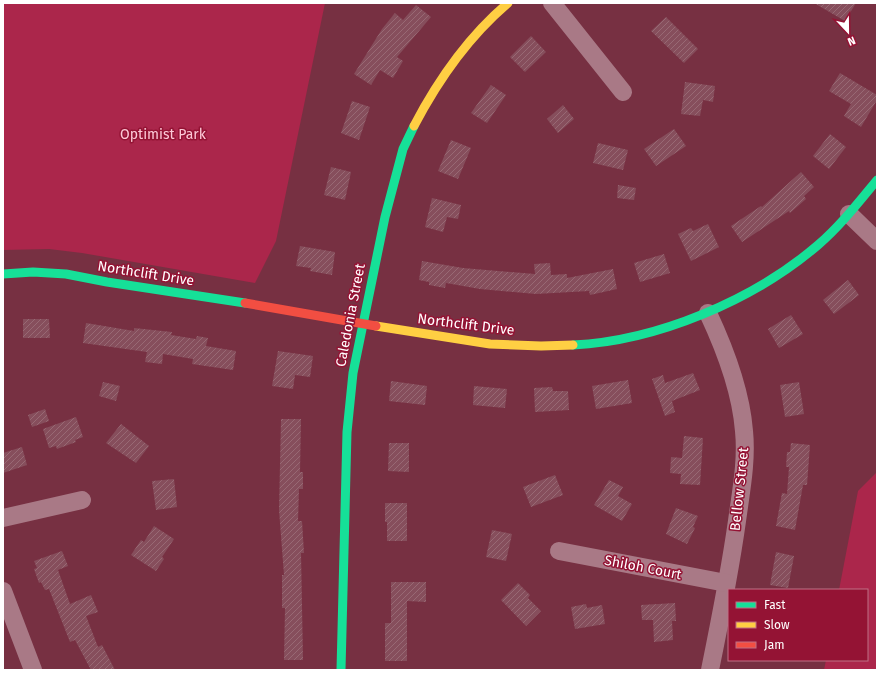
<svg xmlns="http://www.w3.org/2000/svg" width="880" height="673" font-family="'Fira Sans',sans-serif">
<defs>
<pattern id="building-hatch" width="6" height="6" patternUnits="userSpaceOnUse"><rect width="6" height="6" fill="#864e5c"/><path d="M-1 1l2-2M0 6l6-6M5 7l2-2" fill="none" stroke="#986974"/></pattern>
</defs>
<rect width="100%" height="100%" fill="#773042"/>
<g fill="#ab264b">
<polygon points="3,3 325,3 276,241 255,283 82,253 49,249 3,250"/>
<polygon points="877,472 877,670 824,670 826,660 867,660 867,590 839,590 858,491"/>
</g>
<g fill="url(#building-hatch)">
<polygon points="814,3 856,3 845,21"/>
<polygon points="416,5 431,17 397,57 403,61 393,78 380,70 371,85 354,74 382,29 395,13 403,20"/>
<polygon points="666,17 698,49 684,63 651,31"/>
<polygon points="531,36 546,52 525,72 510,57"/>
<polygon points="840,73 877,95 877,100 861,127 844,116 851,104 829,91"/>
<polygon points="685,82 715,86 713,102 703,100 700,116 681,114"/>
<polygon points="491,85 506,95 487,123 471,113"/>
<polygon points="352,101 370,107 359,140 341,133"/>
<polygon points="563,105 574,119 558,133 547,119"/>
<polygon points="674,129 686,146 656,166 644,149"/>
<polygon points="830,134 846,147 829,169 813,156"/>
<polygon points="451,140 471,148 458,179 438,171"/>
<polygon points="598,143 628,150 623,170 593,163"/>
<polygon points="331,167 351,172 345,200 324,195"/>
<polygon points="801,172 814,187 804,196 806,199 790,213 789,211 742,242 731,226 761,206 762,207"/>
<polygon points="618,185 636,188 634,200 617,198"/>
<polygon points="432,198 461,205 458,219 447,217 443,232 425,227"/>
<polygon points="708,224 719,247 691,261 678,234 691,228 693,231"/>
<polygon points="300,246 335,252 332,275 310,271 311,268 296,266"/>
<polygon points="664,254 670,273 640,282 634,263"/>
<polygon points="422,261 463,268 535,274 534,264 550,263 551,275 567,274 567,278 613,269 617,289 590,295 589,291 536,294 480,289 446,283 445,288 429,285 429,282 419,280"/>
<polygon points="848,280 859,295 834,314 823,300"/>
<polygon points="791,315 803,334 779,348 768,329"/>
<polygon points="23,319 49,319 50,338 23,338"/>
<polygon points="86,323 134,331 134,328 172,332 171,335 196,339 197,336 208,338 206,346 236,351 233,370 192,364 193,359 163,354 162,364 145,362 147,352 83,343"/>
<polygon points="278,351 313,356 310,377 295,375 293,389 272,386"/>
<polygon points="693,373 700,390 672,401 675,412 665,416 652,379 663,375 665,383"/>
<polygon points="628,380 632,403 596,409 592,386"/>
<polygon points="391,381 427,386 425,405 389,401"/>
<polygon points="103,382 120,386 116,401 99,396"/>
<polygon points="799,382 804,414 785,417 780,385"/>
<polygon points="474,386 507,389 505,408 473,405"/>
<polygon points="552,387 553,391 568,391 569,410 535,412 534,388"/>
<polygon points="45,409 49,421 32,427 28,415"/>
<polygon points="76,417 83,437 75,440 76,442 57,449 56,446 49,448 43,429"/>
<polygon points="281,419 301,419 300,472 303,472 303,489 299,489 298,521 302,521 304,553 301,553 303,660 284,660 285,608 282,608 282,575 284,575 279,510"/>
<polygon points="121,424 149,446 136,463 106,443"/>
<polygon points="684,436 703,438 700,485 680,484 681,474 670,473 671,457 682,458"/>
<polygon points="389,443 409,443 409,472 388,471"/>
<polygon points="791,443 810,445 807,485 803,485 795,530 776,526 782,493 787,494 789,467 786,467 787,452 790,452"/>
<polygon points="22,447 27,465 3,473 3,453"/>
<polygon points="555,475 563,495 531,507 523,487"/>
<polygon points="174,479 177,507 156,510 152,481"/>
<polygon points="609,480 623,487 618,496 632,504 622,521 594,505"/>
<polygon points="385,503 407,503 407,541 387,541 387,522 385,522"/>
<polygon points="676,508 698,516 693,527 695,528 687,544 666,534"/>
<polygon points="154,526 174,539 162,557 164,559 156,571 131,555 141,540 144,542"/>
<polygon points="492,530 512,534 506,561 486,557"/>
<polygon points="62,551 68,566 58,570 70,604 91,595 98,612 86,616 98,647 102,645 115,670 91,670 75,640 70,642 49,589 45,590 41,582 39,583 34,569 37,568 34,561"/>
<polygon points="776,552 794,556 788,588 770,585"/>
<polygon points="391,582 426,582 426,602 407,601 407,661 385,661 385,623 391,623"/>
<polygon points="518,583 530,595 528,598 541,611 526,626 501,600"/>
<polygon points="675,603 676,621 672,621 673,640 654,642 653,620 642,620 641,605"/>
<polygon points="586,604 587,608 602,605 605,624 575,629 571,607"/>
</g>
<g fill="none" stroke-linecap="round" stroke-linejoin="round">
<g stroke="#a97986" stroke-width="18">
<polyline points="552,3 623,92"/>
<polyline points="849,214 877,241"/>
<path d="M708,313c16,34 33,79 36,118 3,30 -3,60 -7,90 -7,50 -17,100 -27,149"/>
<polyline points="3,518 82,500"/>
<polyline points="559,551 726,583"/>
<polyline points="3,591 33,670"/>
</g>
<g stroke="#16e098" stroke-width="9">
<polyline points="3,274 33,272 66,274 107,282 245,303"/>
<path d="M573,345c84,-4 181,-45 245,-100 22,-19 40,-42 59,-65"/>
<polyline points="341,670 347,432 353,373 385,217 403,149 414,126"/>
</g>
<g stroke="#ffcf43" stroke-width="9">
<path d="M414,126c24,-46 54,-89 94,-123"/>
<polyline points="376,326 490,344 541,346 573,345"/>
</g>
<polyline stroke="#f24e42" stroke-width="9" points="245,303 376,326"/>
</g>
<g text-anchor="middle" stroke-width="3" stroke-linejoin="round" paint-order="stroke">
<g font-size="14" fill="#fdc9d7" stroke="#941334">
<text x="163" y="139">Optimist Park</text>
</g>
<g font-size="14" fill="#fff" stroke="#941334">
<text transform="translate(146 273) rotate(9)" y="5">Northclift Drive</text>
<text transform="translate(350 315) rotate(-79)" y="5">Caledonia Street</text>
<text transform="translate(466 324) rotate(7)" y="5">Northclift Drive</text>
<text transform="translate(739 489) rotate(-84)" y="5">Bellow Street</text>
<text transform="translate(643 567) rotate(11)" y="5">Shiloh Court</text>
</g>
</g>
<rect width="880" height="673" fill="none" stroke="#ffffff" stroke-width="8"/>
<rect x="728" y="589" width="140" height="72" fill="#941334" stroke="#bf7185"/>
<rect x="736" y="602" width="20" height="6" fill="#16e098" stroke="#bf7185"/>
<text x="764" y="609" font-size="12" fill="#ffffff">Fast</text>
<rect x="736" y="622" width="20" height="6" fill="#ffcf43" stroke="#bf7185"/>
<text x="764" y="629" font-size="12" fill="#ffffff">Slow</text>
<rect x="736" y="642" width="20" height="6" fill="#f24e42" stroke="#bf7185"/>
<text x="764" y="649" font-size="12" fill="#ffffff">Jam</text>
<g transform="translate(848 32) rotate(158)" stroke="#941334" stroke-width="3" paint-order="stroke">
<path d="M0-3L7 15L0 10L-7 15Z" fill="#ffffff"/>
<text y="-6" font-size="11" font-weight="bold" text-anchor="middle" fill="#ffffff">N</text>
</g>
</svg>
